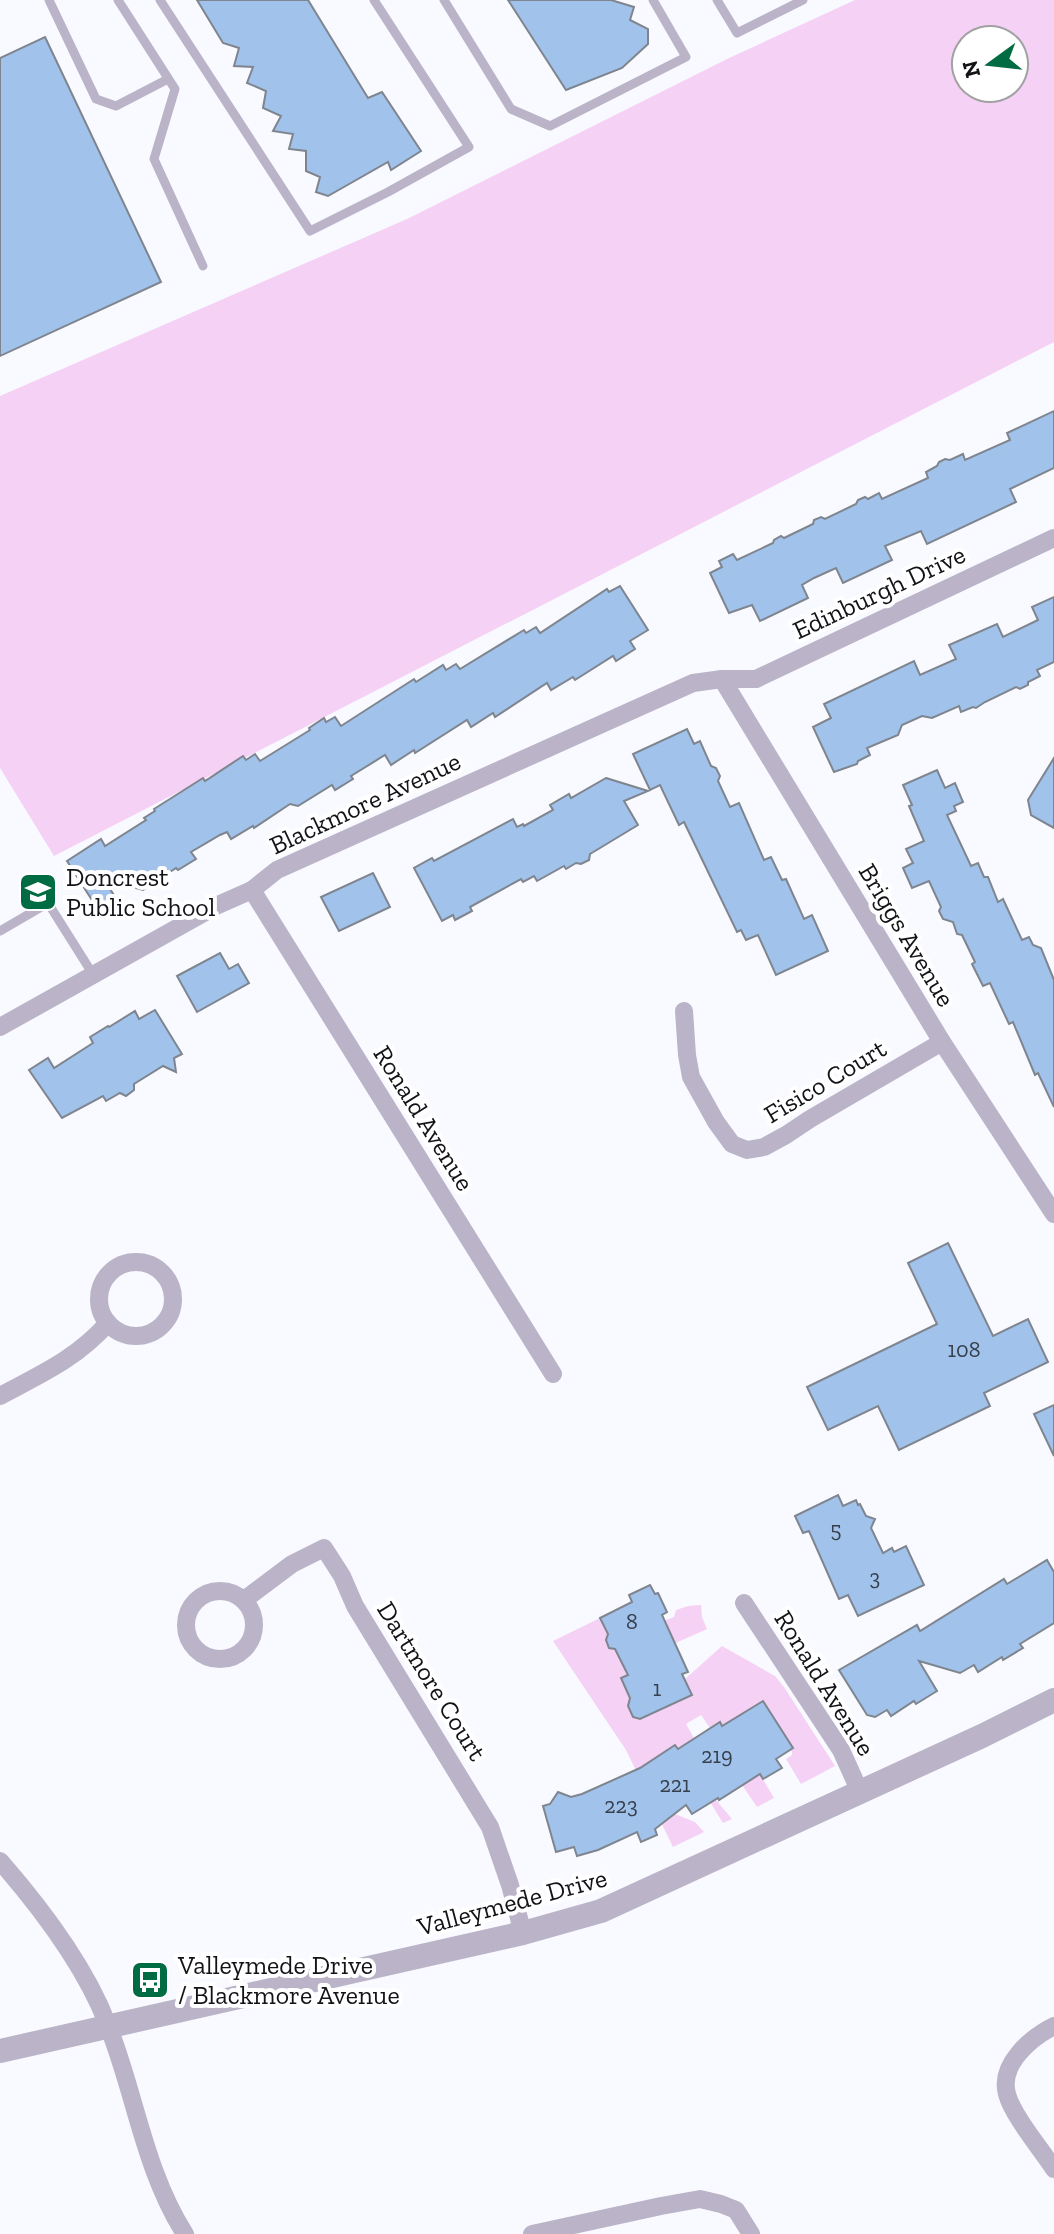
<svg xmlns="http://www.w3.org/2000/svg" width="1054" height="2234" font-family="'Zilla Slab',serif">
<rect width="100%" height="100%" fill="#f9faff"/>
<g fill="#f5d1f5" fill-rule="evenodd">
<path d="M855,0h199v342l-1000,514 -54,-88v-372l407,-177 320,-160zM966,40h48v48h-48z"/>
<polygon points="701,1605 702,1617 707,1629 642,1658 628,1706 633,1717 640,1719 692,1695 685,1679 722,1646 775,1676 784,1687 835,1766 801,1784 786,1759 792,1755 792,1752 762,1701 729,1722 774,1798 757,1807 742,1785 744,1780 719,1723 710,1728 701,1715 686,1724 694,1738 686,1744 718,1798 716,1800 732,1819 723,1823 675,1745 675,1814 695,1822 704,1832 673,1847 626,1750 553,1641 600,1618 608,1634 606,1640 609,1647 615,1649 620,1658 661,1622 674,1617 676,1610 688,1606"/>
</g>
<g fill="#a1c2eb" stroke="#7f858e" stroke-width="2">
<polygon points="197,0 308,0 368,98 382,92 421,151 391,170 388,162 328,196 316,192 320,177 306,171 306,151 289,149 293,134 273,131 281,116 263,108 266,91 247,83 253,67 234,66 239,48 223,43"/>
<polygon points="508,0 611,0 634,7 630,20 648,29 648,44 622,68 566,90"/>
<polygon points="45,37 161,282 0,356 0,58"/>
<polygon points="1054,411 1054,468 1010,489 1016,502 927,544 921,531 885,546 892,560 843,583 836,568 814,578 802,585 808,598 760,621 752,605 729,613 710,573 722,567 719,561 733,554 737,560 773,543 774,540 781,536 784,538 813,524 814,520 821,517 825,519 856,504 858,500 865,497 868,499 879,493 882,499 928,478 926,472 937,466 939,462 945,459 950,460 963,454 965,460 1010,440 1007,433"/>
<polygon points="620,586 648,630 630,641 635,649 616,661 613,656 575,680 573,677 551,690 547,683 495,717 493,713 471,727 467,720 415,753 414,750 391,765 385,755 351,776 353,779 335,790 332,785 298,806 290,804 254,828 253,826 231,839 227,832 220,835 191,852 196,859 178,870 176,868 143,890 104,879 115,897 97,908 67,861 101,839 105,846 146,820 144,818 155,811 154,809 203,778 205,781 243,756 246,760 255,754 260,761 310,730 309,728 324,718 326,722 335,717 341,726 414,679 416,682 443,665 446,670 456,664 460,669 524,630 526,633 536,627 540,633 607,589 609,592"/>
<polygon points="1054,597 1054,662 1037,670 1040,676 1028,682 1028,685 1020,689 1016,687 985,702 976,708 973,707 961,712 959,706 932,718 922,716 902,725 898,735 867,748 870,755 858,761 857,764 834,772 813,727 831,718 824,704 914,661 920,675 956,659 949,645 997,624 1003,637 1038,620 1032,607"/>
<polygon points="687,729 694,744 700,741 711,766 716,768 720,776 718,781 730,807 739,803 764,860 771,857 782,880 786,879 804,919 812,915 828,951 776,975 758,935 746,940 741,930 737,932 684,822 679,825 660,785 650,790 633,754"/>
<polygon points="1054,758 1054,828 1031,815 1028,800"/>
<polygon points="937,770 945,788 955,783 963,802 954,806 956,811 947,815 971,866 978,863 984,877 988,877 998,902 1003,899 1022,940 1029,937 1033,945 1041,948 1054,980 1054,1107 1038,1073 1035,1075 1013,1022 1009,1024 990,983 983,986 972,964 975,962 962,935 957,934 953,922 943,919 939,911 941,907 929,881 912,888 903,868 913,863 906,849 924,841 909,806 912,805 903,785"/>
<polygon points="606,778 648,791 624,801 638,825 600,848 590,854 589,860 581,864 576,863 566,869 564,866 537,881 534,876 523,882 521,879 470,907 472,911 455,920 453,915 442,921 414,868 432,858 434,861 513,819 517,827 523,824 524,826 553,810 550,805 569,794 571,798"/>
<polygon points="373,873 390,907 339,931 321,897"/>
<polygon points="220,953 229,969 238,964 249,983 197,1012 177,976"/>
<polygon points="155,1010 182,1054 174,1058 176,1072 163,1066 134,1084 134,1090 126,1096 120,1093 106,1101 103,1096 62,1118 29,1070 48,1058 54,1068 93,1043 90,1037 108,1026 109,1027 135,1011 139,1019"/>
<polygon points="948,1243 993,1336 1028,1319 1048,1362 984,1393 990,1406 899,1450 878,1406 828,1430 807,1387 937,1324 908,1263"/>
<polygon points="1054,1405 1054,1456 1034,1414"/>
<polygon points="838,1495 843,1506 856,1500 858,1505 860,1504 866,1516 875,1519 871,1528 883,1553 892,1548 894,1552 906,1546 924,1585 858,1616 848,1595 839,1599 809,1531 803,1533 795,1516"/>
<polygon points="1047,1560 1054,1572 1054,1623 1020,1644 1023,1648 1003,1660 1002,1657 978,1672 974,1665 960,1673 919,1661 937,1691 916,1704 914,1701 891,1716 887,1710 875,1717 867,1715 839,1670 917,1625 920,1631 1004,1579 1007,1584"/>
<polygon points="650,1585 655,1594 658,1593 667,1612 662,1615 688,1672 682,1674 692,1695 640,1719 633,1717 628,1706 630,1698 621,1678 628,1675 615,1649 609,1648 606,1640 608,1634 600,1618 632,1602 629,1595"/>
<polygon points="763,1701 793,1748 776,1759 782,1768 763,1779 760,1774 719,1800 718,1798 692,1814 686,1805 655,1829 657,1835 641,1842 637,1832 598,1850 577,1856 574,1847 556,1852 543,1806 550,1804 558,1792 571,1797 582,1794 640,1768 675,1745 678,1749 720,1722 722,1726"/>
</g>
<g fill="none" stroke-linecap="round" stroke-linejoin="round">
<g stroke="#bbb4c9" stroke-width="9">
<polyline points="49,0 96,99 116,106 168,79"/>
<polyline points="118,0 175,89 154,159 203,266"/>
<polyline points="160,0 310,231 388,192 469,147 374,0"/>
<polyline points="444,0 511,109 550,126 686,57 653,0"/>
<polyline points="717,0 737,33 803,0"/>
<polyline points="0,931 48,903 94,976"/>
</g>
<g stroke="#bbb4c9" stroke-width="18">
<polyline points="722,679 942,1042 1054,1214"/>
<polyline points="252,890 553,1374"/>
<polyline points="684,1011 687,1055 691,1077 716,1122 732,1144 747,1150 764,1147 786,1135 810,1119 942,1042"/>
<polyline points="0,1027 218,905 252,890 277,870 693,683 722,679 756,679 1054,538"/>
<circle cx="136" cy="1299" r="37"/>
<path d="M0,1396c41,-22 76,-37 108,-73"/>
<circle cx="220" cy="1625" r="34"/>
<polyline points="244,1600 292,1564 324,1548 342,1576 355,1606 490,1827 510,1885 523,1933"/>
<polyline points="744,1603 841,1750 860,1792"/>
<path d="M0,1861c41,47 84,103 107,162 28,69 37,147 78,211"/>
<path d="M1054,2026c-24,12 -55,39 -47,68 6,22 34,55 47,75"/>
<polyline points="532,2234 661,2206 700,2199 721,2204 736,2210 751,2234"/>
</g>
<polyline stroke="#bbb4c9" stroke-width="24" points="0,2051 523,1933 601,1911 982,1736 1054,1700"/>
</g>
<defs>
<g id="school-square" transform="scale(2)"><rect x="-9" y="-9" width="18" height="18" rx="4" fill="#016c43" stroke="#fff"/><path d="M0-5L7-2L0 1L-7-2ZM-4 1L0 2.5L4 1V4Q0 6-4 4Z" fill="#fff"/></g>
<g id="bus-square" transform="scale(2)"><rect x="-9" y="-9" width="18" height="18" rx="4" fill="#016c43" stroke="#fff"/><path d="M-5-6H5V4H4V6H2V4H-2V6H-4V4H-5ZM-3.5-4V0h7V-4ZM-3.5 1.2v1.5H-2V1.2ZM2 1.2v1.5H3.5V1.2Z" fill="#fff"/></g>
</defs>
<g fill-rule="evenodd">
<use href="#school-square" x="38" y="892"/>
<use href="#bus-square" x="150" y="1980"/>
</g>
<g text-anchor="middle" stroke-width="8" stroke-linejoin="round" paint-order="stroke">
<g font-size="22" fill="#363f4c">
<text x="964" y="1357">108</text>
<text x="836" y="1537">5</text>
<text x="875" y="1585">3</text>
<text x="632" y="1629">8</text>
<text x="657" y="1696">1</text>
<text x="717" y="1763">219</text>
<text x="675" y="1792">221</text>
<text x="621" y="1813">223</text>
</g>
<g font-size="26" fill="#121317" stroke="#fff">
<text transform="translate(879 592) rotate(-25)" y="9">Edinburgh Drive</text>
<text transform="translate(365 803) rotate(-25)" y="9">Blackmore Avenue</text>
<text transform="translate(907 935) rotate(59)" y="9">Briggs Avenue</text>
<text transform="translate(825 1081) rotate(-31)" y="9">Fisico Court</text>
<text transform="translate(424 1118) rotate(58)" y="9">Ronald Avenue</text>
<text transform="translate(432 1681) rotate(58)" y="9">Dartmore Court</text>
<text transform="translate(825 1683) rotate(58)" y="9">Ronald Avenue</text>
<text transform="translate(512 1902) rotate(-15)" y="9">Valleymede Drive</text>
</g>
<g font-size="26" fill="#121317" stroke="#fff" text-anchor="start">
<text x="66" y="886">Doncrest<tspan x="66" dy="30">Public School</tspan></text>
<text x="178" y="1974">Valleymede Drive<tspan x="178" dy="30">/ Blackmore Avenue</tspan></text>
</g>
</g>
<g transform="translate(990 64) rotate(255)"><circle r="38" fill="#ffffff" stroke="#a0a1a2" stroke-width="2"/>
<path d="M0-6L14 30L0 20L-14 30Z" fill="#016c43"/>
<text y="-12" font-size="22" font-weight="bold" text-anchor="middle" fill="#121317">N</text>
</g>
</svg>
